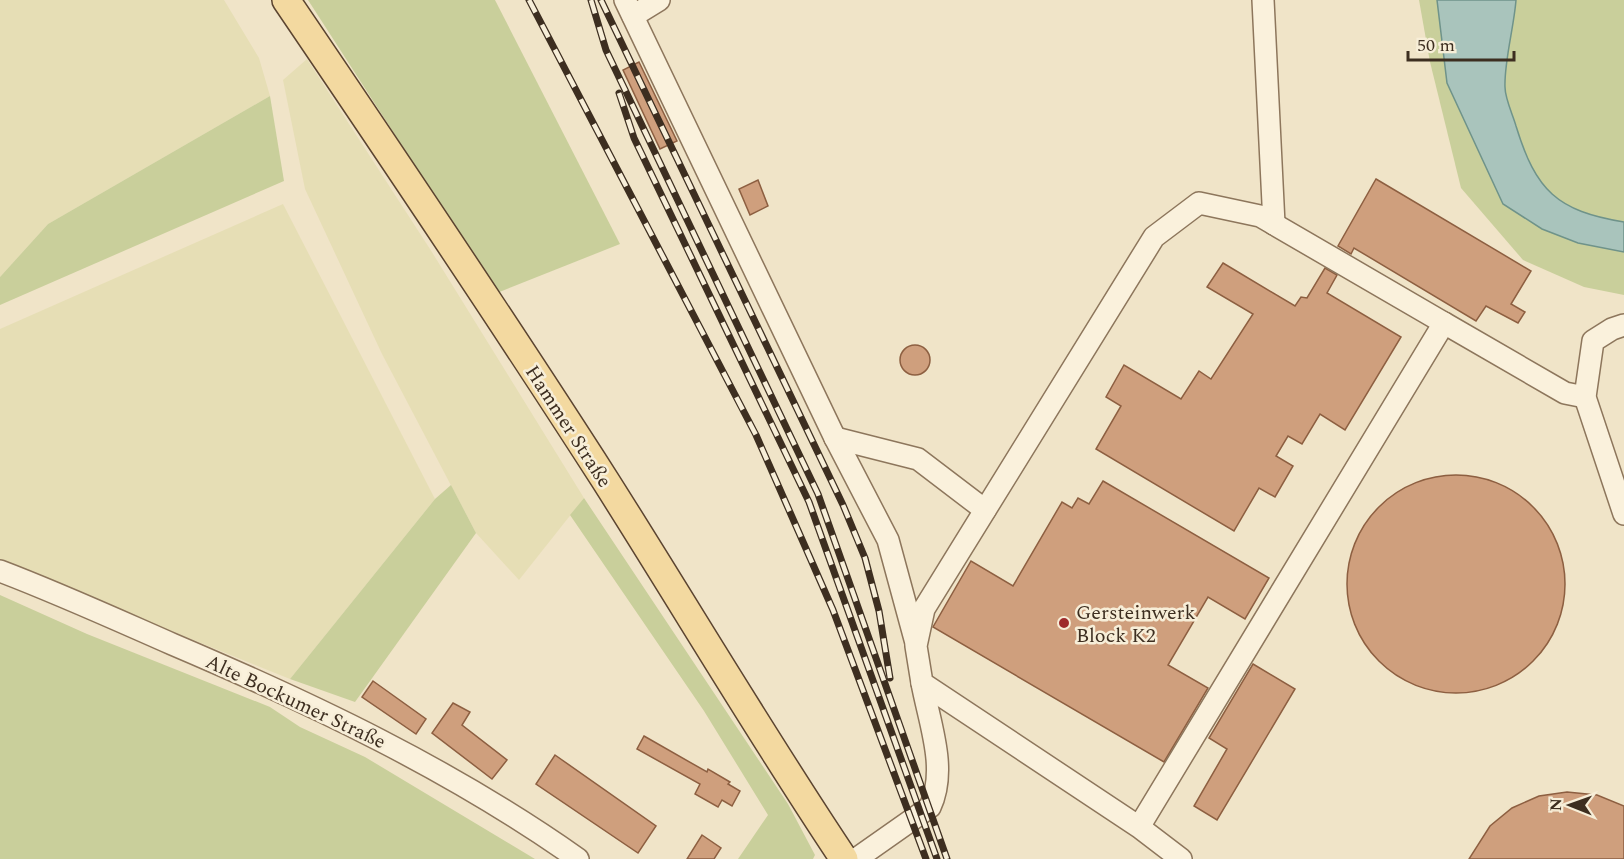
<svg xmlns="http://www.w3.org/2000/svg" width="1624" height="859" font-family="Spectral,serif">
<rect width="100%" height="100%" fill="#f0e4c8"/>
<g fill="#e6deb5">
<polygon points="0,0 224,0 259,58 270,96 48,224 0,277"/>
<polygon points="307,59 430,249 584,498 519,580 476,533 382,354 305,189 283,80"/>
<polygon points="283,204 435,499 290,679 0,562 0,329"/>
</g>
<g fill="#c9cf9b">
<polygon points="308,0 495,0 620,244 497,293"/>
<polygon points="1419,0 1624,0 1624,295 1584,287 1523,260 1461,188 1430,62"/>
<polygon points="270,96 284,181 0,305 0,277 48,224"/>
<polygon points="451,485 476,533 355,702 290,679 435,499"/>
<polygon points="584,498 788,804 815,855 813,859 738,859 768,815 704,711 570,515"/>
<polygon points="0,595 87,634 270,707 300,727 365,757 535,859 0,859"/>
</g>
<path fill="#a9c4bc" stroke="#6f938a" stroke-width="1.5" d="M1437,0h79c-2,27 -12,62 -11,87 0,12 8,28 11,39 20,65 41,85 108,96v30l-46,-9 -36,-14 -39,-25 -56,-121z"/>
<g fill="#cf9f7d" stroke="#8d5f41" stroke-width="1.5">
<polygon points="639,62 677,141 660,149 623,70"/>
<polygon points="1376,179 1531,271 1511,304 1525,312 1518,323 1486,306 1476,321 1354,248 1351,254 1338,246"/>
<polygon points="758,180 768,206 750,215 739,189"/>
<polygon points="1223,263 1295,306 1301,297 1307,298 1325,268 1337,275 1327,293 1401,337 1345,430 1320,414 1302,444 1288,436 1276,456 1293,466 1275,497 1259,488 1234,531 1096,449 1121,406 1106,397 1124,365 1181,399 1199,371 1211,379 1253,314 1207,287"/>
<circle cx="915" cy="360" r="15"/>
<circle cx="1456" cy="584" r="109"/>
<polygon points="1103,481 1269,578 1245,619 1208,597 1168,665 1208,688 1164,762 933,627 971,561 1013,586 1062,502 1072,508 1078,498 1089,504"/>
<polygon points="1253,664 1295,689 1217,820 1194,806 1227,749 1209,738"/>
<polygon points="373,681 426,719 416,734 362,697"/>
<polygon points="453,703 470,712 462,725 507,760 492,779 432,733"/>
<polygon points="644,736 707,772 708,769 730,782 728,784 740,791 732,806 722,800 718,807 695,794 700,784 637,749"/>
<polygon points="555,755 656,826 638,853 536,784"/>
<polygon points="1567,792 1597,795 1624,806 1624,859 1469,859 1490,826 1512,808 1539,796"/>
<polygon points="702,835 721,848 714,859 687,859"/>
</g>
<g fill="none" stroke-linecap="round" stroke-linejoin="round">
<g stroke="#8d765c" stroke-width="24">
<g id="minor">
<polyline points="625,0 835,438 888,540 916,643"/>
<polyline points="1263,0 1274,224"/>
<polyline points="633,16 659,0"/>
<polyline points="1444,323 1565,393 1585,397"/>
<polyline points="1624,325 1612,329 1593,341 1585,397 1624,514"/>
<polyline points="835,438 918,459 985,510"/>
<path d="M0,571c58,22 115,48 172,73 141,60 280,126 406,215"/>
<polyline points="1139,827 1444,323 1260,216 1199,203 1154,237 924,609 916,646 922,683 1139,827 1181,859"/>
<path d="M856,859l74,-52c18,-38 -1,-85 -8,-124"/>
</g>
</g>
<g stroke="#5b4430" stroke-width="30">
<path id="major" d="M286,0c108,159 215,318 319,480 80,126 156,255 239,379"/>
</g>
<use href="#minor" stroke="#faf1dc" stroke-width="21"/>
<use href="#major" stroke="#f3d9a0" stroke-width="27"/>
<g stroke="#3d2e20" stroke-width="7">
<g id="rail">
<polyline points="529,0 756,435 833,610 926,859"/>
<polyline points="591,0 606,50 818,494 947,859"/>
<polyline points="601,0 843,505 865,558 879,611 890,678"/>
<polyline points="619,93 634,138 809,502 937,859"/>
</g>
</g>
<use href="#rail" stroke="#f7eed8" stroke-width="4.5" stroke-dasharray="14" stroke-linecap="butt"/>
</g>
<circle fill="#9e2a2b" stroke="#f7eed8" stroke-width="2" cx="1064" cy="623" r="6"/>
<g text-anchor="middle" stroke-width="5" stroke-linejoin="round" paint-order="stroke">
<g font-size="20" fill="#3d2e20" stroke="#f7eed8">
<text transform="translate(569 426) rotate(57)" y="7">Hammer Straße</text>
<text transform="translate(296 701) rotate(25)" y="7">Alte Bockumer Straße</text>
</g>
<g font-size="20" fill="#3d2e20" stroke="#f7eed8" text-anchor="start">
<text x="1076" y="619">Gersteinwerk<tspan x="1076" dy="23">Block K2</tspan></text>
</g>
</g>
<g transform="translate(1570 805) rotate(271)" stroke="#f7eed8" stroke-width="4.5" paint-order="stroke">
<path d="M0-4.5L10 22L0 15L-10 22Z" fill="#3d2e20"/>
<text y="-9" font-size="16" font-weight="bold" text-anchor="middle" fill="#3d2e20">N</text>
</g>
<path d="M1408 51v9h106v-9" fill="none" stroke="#3d2e20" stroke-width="3"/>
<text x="1417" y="51" font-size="18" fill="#3d2e20" stroke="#f7eed8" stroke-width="4.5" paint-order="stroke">50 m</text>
</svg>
